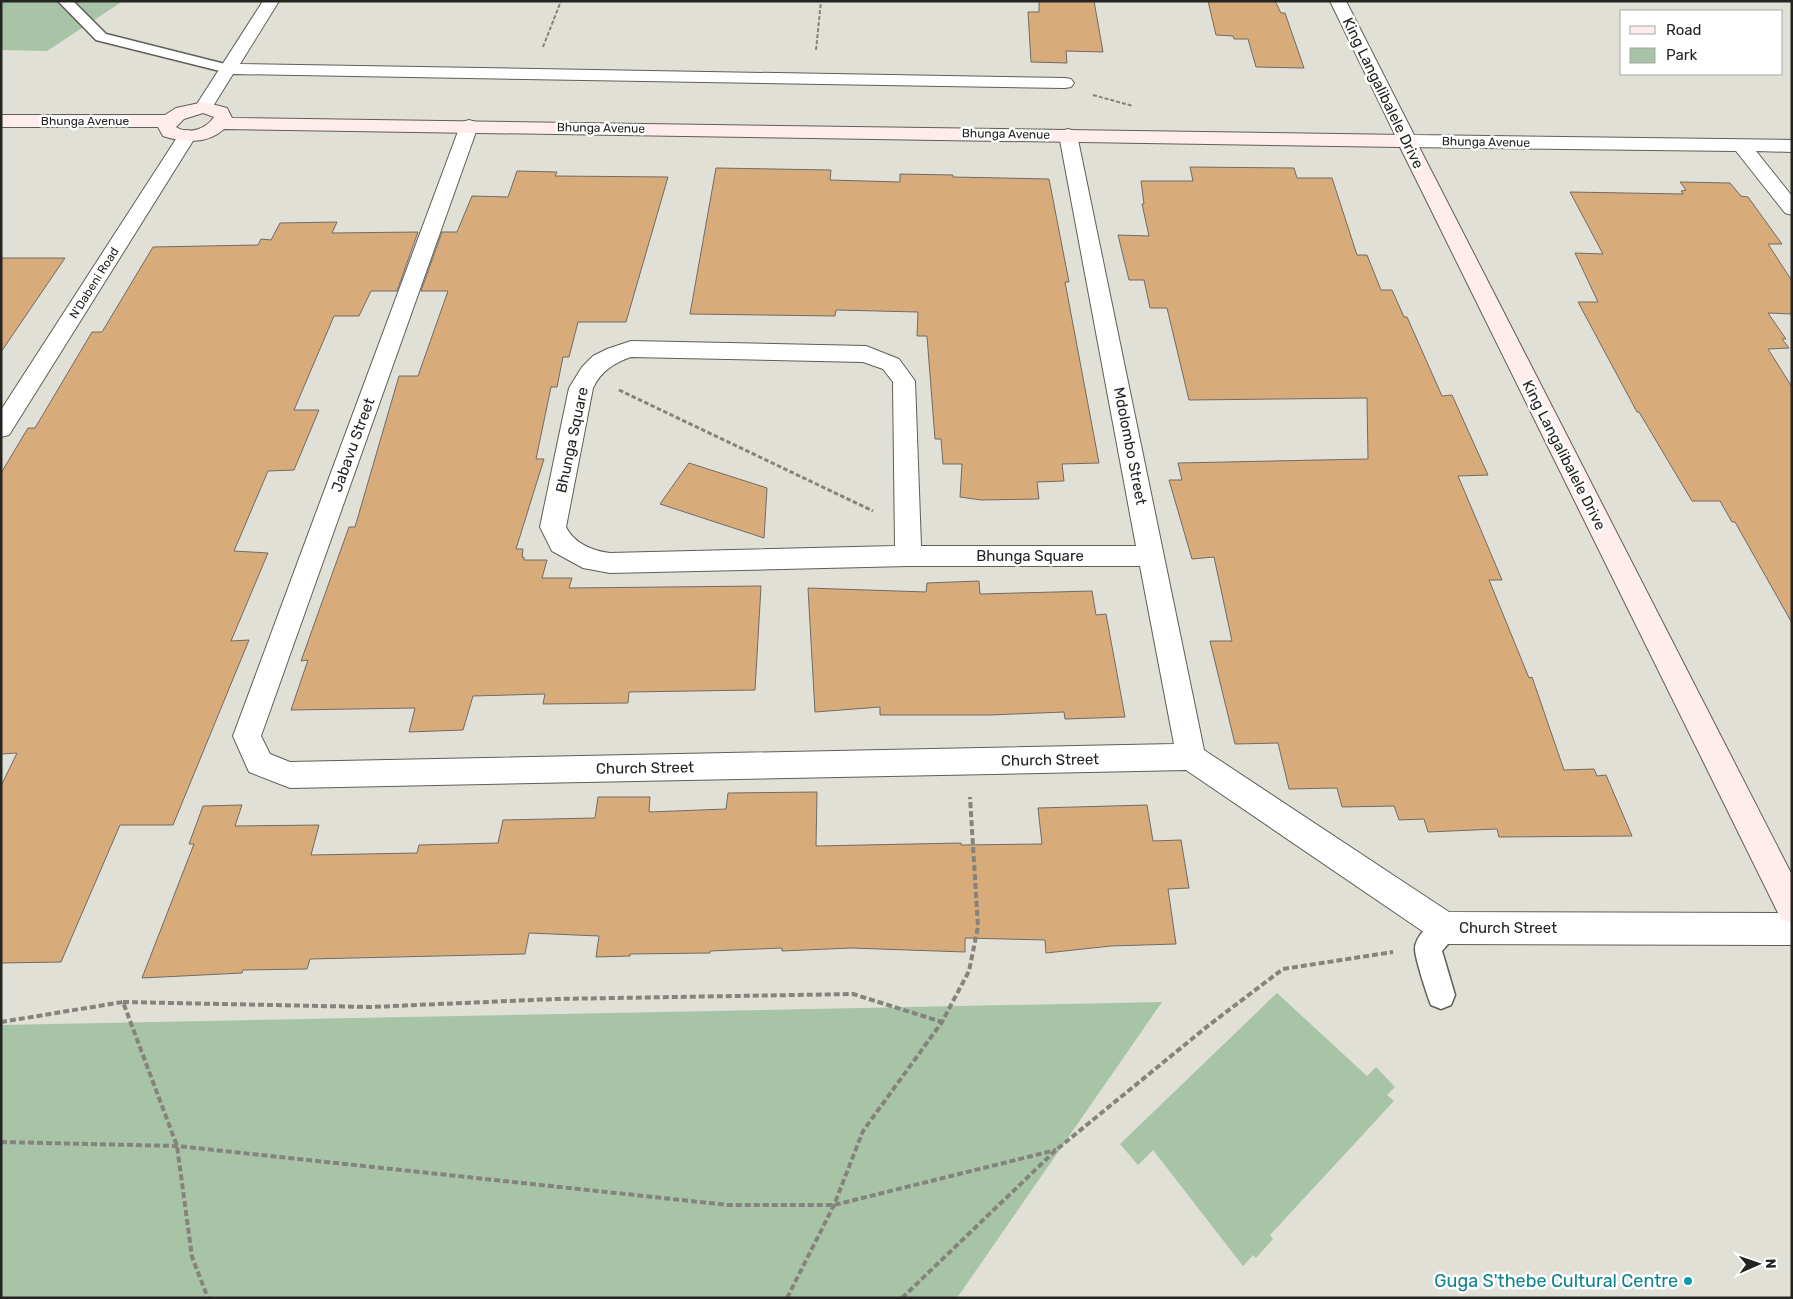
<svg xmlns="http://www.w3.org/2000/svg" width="1793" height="1299" font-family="Rubik,sans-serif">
<rect width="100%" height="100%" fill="#e1e0d6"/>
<g fill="#a8c4a6">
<polygon points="1,1 123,1 47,51 1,50"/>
<polygon points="1277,993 1367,1076 1376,1067 1395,1087 1387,1095 1394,1101 1270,1235 1273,1239 1256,1258 1253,1255 1243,1266 1153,1150 1138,1165 1120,1144"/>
<polygon points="1162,1002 957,1298 1,1298 1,1025"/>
</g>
<g fill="#d8ac7a" stroke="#716b65">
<polygon points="1039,1 1094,1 1103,52 1066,51 1067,63 1031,62 1028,12 1039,12"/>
<polygon points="1208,1 1275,1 1281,13 1285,13 1304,68 1256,67 1248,39 1234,39 1233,36 1216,35"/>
<polygon points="1190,167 1294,168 1297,178 1332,178 1357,255 1367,255 1381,290 1392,290 1404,317 1407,317 1442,396 1452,395 1488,475 1458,476 1502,580 1489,580 1529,678 1532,677 1564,770 1594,769 1597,776 1606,775 1632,836 1499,837 1497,829 1428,832 1424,819 1399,820 1394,806 1342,807 1337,788 1289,789 1278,743 1235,744 1210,641 1232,641 1214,557 1192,559 1169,480 1182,480 1178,463 1368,459 1367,398 1189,400 1167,308 1150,308 1144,280 1129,280 1118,235 1149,236 1142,204 1144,204 1141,181 1193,181"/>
<polygon points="716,168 831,170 830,180 900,182 900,174 953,175 953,177 1049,179 1069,282 1065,282 1099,463 1062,464 1064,481 1037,482 1039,499 981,500 960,497 962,464 943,464 941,439 935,439 927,336 917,336 918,312 836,310 835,316 690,314"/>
<polygon points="517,171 557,172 555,176 668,177 626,322 578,322 569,357 563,357 557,387 551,387 536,459 544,459 516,549 523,549 522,557 524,557 524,560 547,560 542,578 572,578 569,588 761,586 755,690 629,692 628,703 543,704 545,694 473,696 463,730 409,732 415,708 291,710 308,660 301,661 349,527 355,527 399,376 418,376 448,291 421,291 442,232 457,232 472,196 508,197"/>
<polygon points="1680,182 1730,183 1741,196 1748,197 1782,244 1768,244 1792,281 1792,314 1768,313 1786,339 1782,339 1789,348 1768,349 1792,387 1792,623 1735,522 1732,522 1720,501 1692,501 1639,412 1637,412 1578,302 1598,302 1575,253 1603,254 1570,192 1683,194 1681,191 1686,190"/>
<polygon points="337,222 332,233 418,232 397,291 371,291 359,316 334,316 294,410 319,410 294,470 268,471 234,551 268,553 231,641 249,640 173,825 120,825 61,962 1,963 1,786 17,753 1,754 1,473 28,428 35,428 92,332 102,332 153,247 258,245 261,239 271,240 280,223"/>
<polygon points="1,258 65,258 1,352"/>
<polygon points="689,463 767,488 764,538 660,504"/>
<polygon points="979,581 980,594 1092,591 1096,615 1106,614 1125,717 1065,719 1064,712 990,715 880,715 880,707 815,712 808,588 926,592 927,583"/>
<polygon points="817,792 816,846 961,843 961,845 1042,844 1038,808 1147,805 1153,841 1181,840 1189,888 1168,889 1176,944 1111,946 1046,953 1045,940 965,938 965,952 851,948 782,951 782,948 710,951 710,953 630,954 630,956 596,957 599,936 529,933 525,954 310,959 307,969 243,970 242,973 142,978 194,844 189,844 203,806 242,805 235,826 319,825 311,855 417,853 419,845 498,843 503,820 595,818 598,797 650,797 649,812 726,809 728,793"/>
</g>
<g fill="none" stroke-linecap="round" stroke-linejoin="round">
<g stroke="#605e56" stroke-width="3">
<g id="lane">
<polygon points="58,1 73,1 106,34 233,66 235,69 233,72 228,73 96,40"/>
<path d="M1445,915l9,4 4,9 -4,9 -12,14 13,44 -4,10 -10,4 -10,-4c-4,-10 -16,-47 -16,-56 0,-14 19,-30 30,-34z"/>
</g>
</g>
<g stroke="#605e56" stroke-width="2">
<g id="street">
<polygon points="263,1 279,1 240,64 1065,78 1071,79 1074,83 1071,87 1065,88 233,74 210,111 204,112 198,111 195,107"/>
<polygon points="1330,1 1346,1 1414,135 1792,140 1792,152 1756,151 1792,196 1792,215 1785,213 1736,151 1407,147 1400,145"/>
<path d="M469,120l7,2 2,4 -217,610 9,18 20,8 884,-18 -34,-178h-232l-298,7 -27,-5 -31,-17 -12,-24 29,-139 13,-21 11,-11 14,-7 24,-8 235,5 33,13 16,22 6,165h215l-77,-411 2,-4 7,-2 7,2 2,4 127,615 245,162 343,1v32l-347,-1 -11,-5 -248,-169 -896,18 -41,-16 -16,-36 227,-610 2,-4zM631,357l232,5 20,7 10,13 2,164 -285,7c-18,-2 -36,-10 -44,-26l27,-139c8,-17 21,-25 38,-31z"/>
<polygon points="187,130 194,132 196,136 9,435 1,437 1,410 178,136 180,132"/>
</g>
</g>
<g stroke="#605e56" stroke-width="2">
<path id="secondary" d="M204,102l23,6 5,10 1175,17 7,2 378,738v48l-11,-4 -381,-772 -1176,-18c-16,15 -41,14 -61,7l-5,-9h-157v-12h164l11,-7zM203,113l11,4c-8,12 -25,18 -38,10l8,-8z"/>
</g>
<g stroke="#84837c" stroke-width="2" stroke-dasharray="4 2" stroke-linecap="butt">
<polyline points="543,47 561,1"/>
<polyline points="816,50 821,1"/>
<polyline points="1093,95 1133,106"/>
</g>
<polyline stroke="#84837c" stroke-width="3" stroke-dasharray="4.5 2.5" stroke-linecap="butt" points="619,390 873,511"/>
<g stroke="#84837c" stroke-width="4" stroke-dasharray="6 3" stroke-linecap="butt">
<polyline points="123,1002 370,1007 556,999 853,994 942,1022"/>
<polyline points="1,1022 123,1002 177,1146 192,1257 208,1298"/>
<polyline points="1,1142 177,1146 728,1205 834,1205 1056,1150"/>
<polyline points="787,1298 834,1205 863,1131 942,1022 969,971 978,927 970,797"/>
<polyline points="902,1298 1056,1150 1209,1025 1283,969 1393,952"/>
</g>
<use href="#lane" fill="#fff" fill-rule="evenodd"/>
<use href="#street" fill="#fff" fill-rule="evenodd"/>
<use href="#secondary" fill="#ffeded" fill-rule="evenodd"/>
</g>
<circle fill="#0f9aa8" stroke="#fff" stroke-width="2" cx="1688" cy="1281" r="5"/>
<g text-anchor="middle" stroke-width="5" stroke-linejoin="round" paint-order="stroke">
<g font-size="12" fill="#242420" stroke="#fff">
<text x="85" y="125">Bhunga Avenue</text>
<text transform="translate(601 128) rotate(1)" y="4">Bhunga Avenue</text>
<text transform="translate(1006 134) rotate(1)" y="4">Bhunga Avenue</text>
<text transform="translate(1486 142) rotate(1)" y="4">Bhunga Avenue</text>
<text transform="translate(94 283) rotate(-58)" y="4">N'Dabeni Road</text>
</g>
<g font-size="15" fill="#242420" stroke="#fff">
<text transform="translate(1383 93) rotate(64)" y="5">King Langalibalele Drive</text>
<text transform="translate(572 440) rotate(-78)" y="5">Bhunga Square</text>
<text transform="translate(353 445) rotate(-70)" y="5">Jabavu Street</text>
<text transform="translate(1130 446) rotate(79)" y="5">Mdolombo Street</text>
<text transform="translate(1564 455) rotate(63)" y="5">King Langalibalele Drive</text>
<text x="1030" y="561">Bhunga Square</text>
<text transform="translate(1050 760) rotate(-1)" y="5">Church Street</text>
<text transform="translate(645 768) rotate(-1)" y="5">Church Street</text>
<text x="1508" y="933">Church Street</text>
</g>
<g font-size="18" fill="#0d838f" stroke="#fff" text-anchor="end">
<text x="1678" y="1287">Guga S'thebe Cultural Centre</text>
</g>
</g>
<rect width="1793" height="1299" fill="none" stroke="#242420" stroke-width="5"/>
<rect x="1620" y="10" width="162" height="65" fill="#ffffff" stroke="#a7a7a6"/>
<rect x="1630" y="26" width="25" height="8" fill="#ffeded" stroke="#a7a7a6"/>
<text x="1666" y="35" font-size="15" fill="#242420">Road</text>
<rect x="1630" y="48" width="25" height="15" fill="#a8c4a6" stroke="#a7a7a6"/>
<text x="1666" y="60" font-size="15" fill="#242420">Park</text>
<g transform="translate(1758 1264) rotate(88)" stroke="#ffffff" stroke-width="4" paint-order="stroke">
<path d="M0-4L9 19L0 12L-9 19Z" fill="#242420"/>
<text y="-8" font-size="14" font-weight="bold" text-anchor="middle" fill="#242420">N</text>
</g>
</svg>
